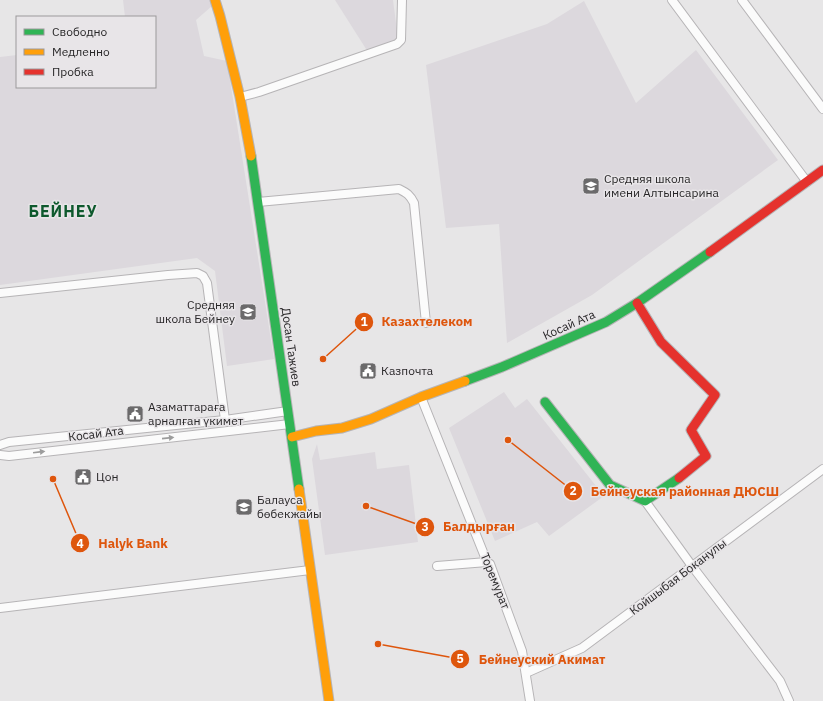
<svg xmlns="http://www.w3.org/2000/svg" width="823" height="701" font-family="'IBM Plex Sans',sans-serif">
<rect width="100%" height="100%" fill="#e7e6e7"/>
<g fill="#dcd8dd">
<polygon points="123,0 211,0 212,6 196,20 204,56 227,61 274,359 227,366 215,271 197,258 0,285 0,57 17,55 17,87 155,87 155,17 125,17"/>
<polygon points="335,0 393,0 398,39 368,52"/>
<polygon points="584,1 636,103 696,50 778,160 592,295 507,343 499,224 446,228 426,65 547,24"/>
<polygon points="504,392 515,408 527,399 604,496 549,536 537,522 495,541 449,428"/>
<polygon points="317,444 320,460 375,452 377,469 409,465 418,542 325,555 312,459"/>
</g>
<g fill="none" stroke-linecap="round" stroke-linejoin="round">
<g stroke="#b6b4b6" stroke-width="10">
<g id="street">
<polyline points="672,0 807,182"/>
<polyline points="742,0 823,109"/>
<polyline points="240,97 259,92 397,44 401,40 402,0"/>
<path d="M258,202l141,-13c8,4 11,6 15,14l12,120"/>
<polyline points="0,293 168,275 197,273 203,276 207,283 225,420"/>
<polyline points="421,397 487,562 490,564 522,651 530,701"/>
<polyline points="0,445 9,442 225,420 288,411"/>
<polyline points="0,455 9,456 290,424"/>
<polyline points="645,501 692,566 780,681 789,701"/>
<polyline points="437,566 487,562"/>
<polyline points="0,608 310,570"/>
<polyline points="526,673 582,648 823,469"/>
</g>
</g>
<g stroke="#b6b4b6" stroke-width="11">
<g id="fast">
<polyline points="251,156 299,489"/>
<polyline points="465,381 502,367 606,322 637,303 710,252"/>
<polyline points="545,402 610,485 645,501 679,478"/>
</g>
</g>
<g stroke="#b6b4b6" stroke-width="11">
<g id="slow">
<polyline points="215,0 220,16 240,97 251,156"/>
<polyline points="292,437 316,431 342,428 371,419 421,397 465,381"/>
<polyline points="299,489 329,701"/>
</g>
</g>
<g stroke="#b6b4b6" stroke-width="11">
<g id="jam">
<polyline points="710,252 823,170"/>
<polyline points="637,303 661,342 715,395 691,430 706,456 679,478"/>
</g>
</g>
<use href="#street" stroke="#fbfbfb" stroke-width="8"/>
<use href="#fast" stroke="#30b455" stroke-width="9"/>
<use href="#slow" stroke="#ff9f0a" stroke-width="9"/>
<use href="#jam" stroke="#e5322d" stroke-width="9"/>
</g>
<defs><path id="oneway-solid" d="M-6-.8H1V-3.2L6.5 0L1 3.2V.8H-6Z"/></defs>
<g fill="#9c9c9c">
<use href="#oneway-solid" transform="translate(168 438) rotate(-6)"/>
<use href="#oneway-solid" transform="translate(39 452) rotate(-7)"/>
</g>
<defs>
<g id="school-square" transform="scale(0.9)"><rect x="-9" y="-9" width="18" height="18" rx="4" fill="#6b6a6b" stroke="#e8e5e8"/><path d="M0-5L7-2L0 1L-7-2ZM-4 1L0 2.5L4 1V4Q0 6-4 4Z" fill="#fff"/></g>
<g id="civic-square" transform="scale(0.9)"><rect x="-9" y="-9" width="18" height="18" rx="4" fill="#6b6a6b" stroke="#e8e5e8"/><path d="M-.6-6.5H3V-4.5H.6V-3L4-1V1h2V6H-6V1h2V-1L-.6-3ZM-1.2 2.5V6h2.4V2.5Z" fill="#fff"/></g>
</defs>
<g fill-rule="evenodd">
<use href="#school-square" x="591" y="186"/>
<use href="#school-square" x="248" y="312"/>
<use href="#civic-square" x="368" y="371"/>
<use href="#civic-square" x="135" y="414"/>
<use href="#civic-square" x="83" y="477"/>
<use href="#school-square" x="244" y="507"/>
</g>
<g text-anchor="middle" stroke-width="3" stroke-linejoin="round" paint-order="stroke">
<g font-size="12" fill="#282728" stroke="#e8e5e8" text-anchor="start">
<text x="604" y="183">Средняя школа<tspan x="604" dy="14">имени Алтынсарина</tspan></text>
<text x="235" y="309" text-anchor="end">Средняя<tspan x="235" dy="14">школа Бейнеу</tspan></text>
<text x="381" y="375">Казпочта</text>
<text x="148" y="411">Азаматтараға<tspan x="148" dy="14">арналған үкимет</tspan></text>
<text x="96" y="481">Цон</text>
<text x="257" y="504">Балауса<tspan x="257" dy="14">бөбекжайы</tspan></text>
</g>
<g font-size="12" fill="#282728" stroke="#e8e5e8">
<text transform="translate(569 325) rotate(-24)" y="4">Косай Ата</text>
<text transform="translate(291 347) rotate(82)" y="4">Досан Тажиев</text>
<text transform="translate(96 434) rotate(-7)" y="4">Косай Ата</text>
<text transform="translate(678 577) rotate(-37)" y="4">Койшыбая Боканулы</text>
<text transform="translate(495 581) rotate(68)" y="4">Торемурат</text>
</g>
<g font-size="16" font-weight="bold" letter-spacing="1" fill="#0e592d" stroke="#e8e5e8">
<text x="63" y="217">БЕЙНЕУ</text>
</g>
</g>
<path fill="none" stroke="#de560d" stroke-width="1.5" d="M323 359L364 322M508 440L573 491M366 506L425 527M53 479L80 543M378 644L460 659"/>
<g fill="#de560d" stroke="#e8e5e8" stroke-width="1.5">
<circle cx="323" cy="359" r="4"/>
<circle cx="508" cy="440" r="4"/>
<circle cx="366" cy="506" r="4"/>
<circle cx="53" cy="479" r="4"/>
<circle cx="378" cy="644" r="4"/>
<circle cx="364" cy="322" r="10"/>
<circle cx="573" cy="491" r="10"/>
<circle cx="425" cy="527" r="10"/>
<circle cx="80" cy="543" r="10"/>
<circle cx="460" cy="659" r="10"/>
</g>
<g font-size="12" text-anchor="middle" font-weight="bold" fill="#fff">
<text x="364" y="326">1</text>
<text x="573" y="495">2</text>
<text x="425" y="531">3</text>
<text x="80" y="548">4</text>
<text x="460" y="663">5</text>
</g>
<g font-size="13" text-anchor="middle" font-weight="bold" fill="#de560d" stroke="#e8e5e8" stroke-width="3" stroke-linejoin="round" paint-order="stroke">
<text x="427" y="326">Казахтелеком</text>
<text x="685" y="496">Бейнеуская районная ДЮСШ</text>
<text x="479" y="531">Балдырған</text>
<text x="133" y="548">Halyk Bank</text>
<text x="542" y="664">Бейнеуский Акимат</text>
</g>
<rect x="16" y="16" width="140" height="72" fill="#e8e5e8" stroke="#9b999b"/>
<rect x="24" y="29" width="20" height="6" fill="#30b455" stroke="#9b999b"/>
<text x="52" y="36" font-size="12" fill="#282728">Свободно</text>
<rect x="24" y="49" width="20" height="6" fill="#ff9f0a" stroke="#9b999b"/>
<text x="52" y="56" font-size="12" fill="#282728">Медленно</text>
<rect x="24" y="69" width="20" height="6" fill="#e5322d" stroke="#9b999b"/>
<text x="52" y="76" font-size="12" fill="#282728">Пробка</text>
</svg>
